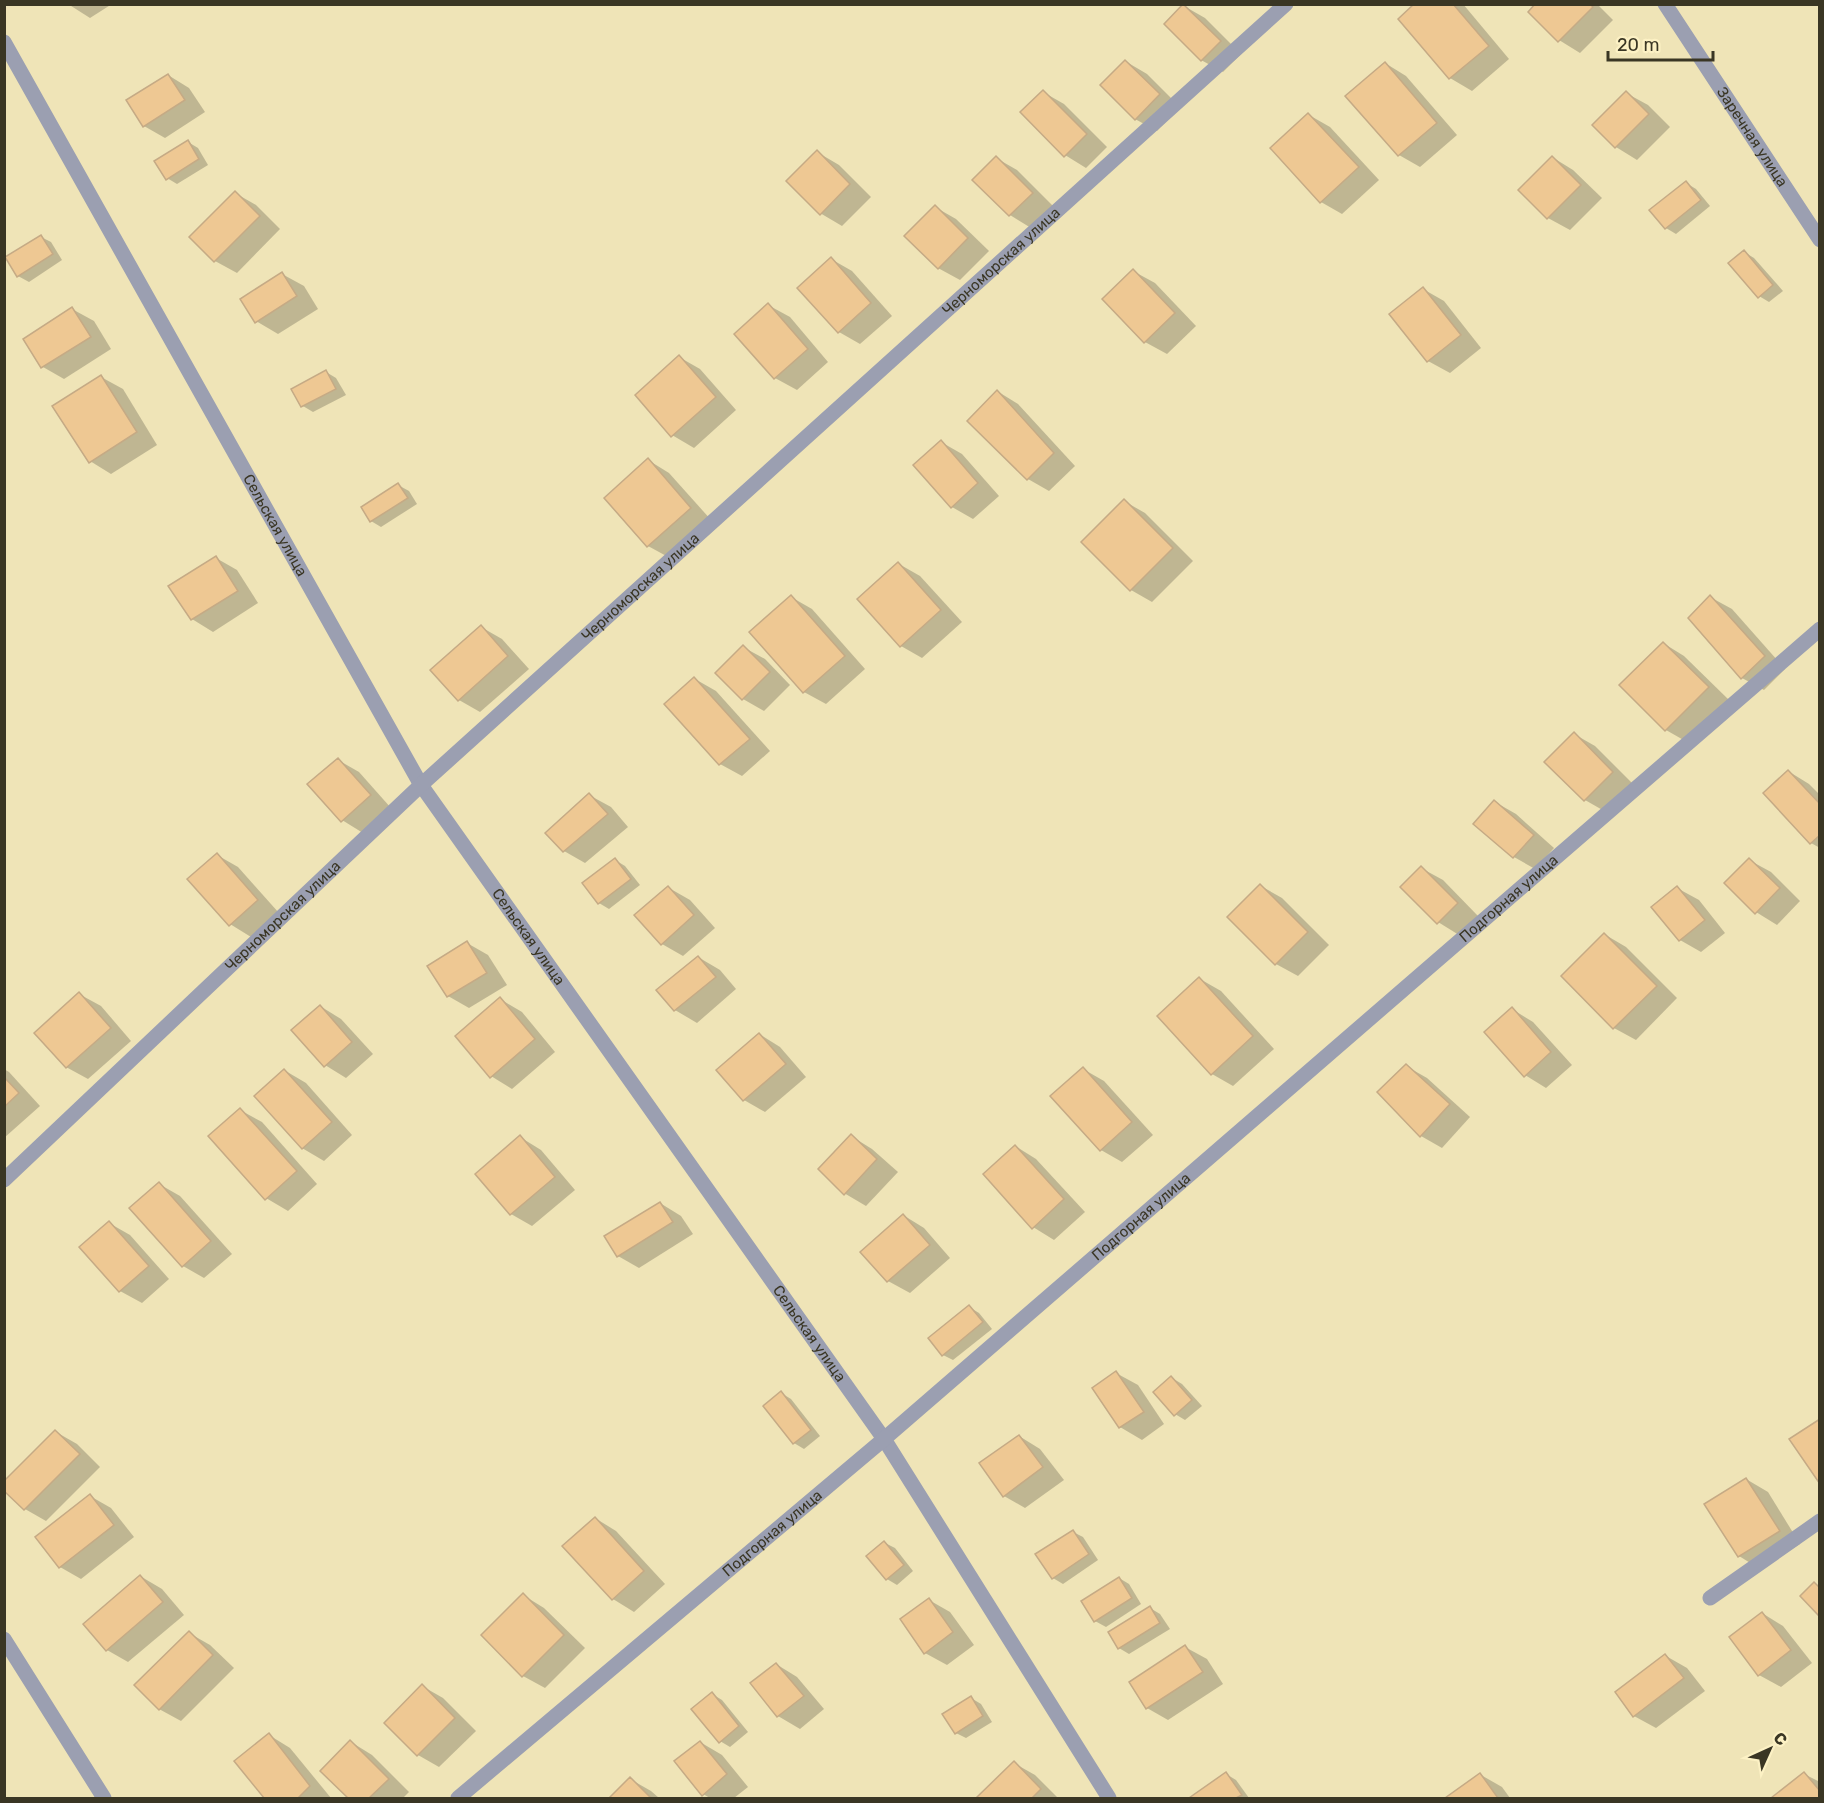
<svg xmlns="http://www.w3.org/2000/svg" width="1824" height="1803" font-family="Rubik,sans-serif">
<rect width="100%" height="100%" fill="#efe4b7"/>
<g fill="#0003">
<polygon points="68,4 112,4 90,18"/>
<polygon points="1416,4 1463,4 1509,59 1472,91 1450,78 1400,19"/>
<polygon points="1538,4 1597,4 1613,20 1580,53 1559,40"/>
<polygon points="1184,6 1205,18 1241,54 1223,72 1201,60"/>
<polygon points="1125,61 1147,74 1180,107 1157,131 1135,119"/>
<polygon points="1385,63 1406,76 1457,135 1420,167 1399,155"/>
<polygon points="168,75 189,88 205,112 165,138 144,126"/>
<polygon points="1043,92 1064,104 1107,147 1086,168 1065,155"/>
<polygon points="1626,93 1648,105 1670,127 1637,160 1616,147"/>
<polygon points="1309,115 1330,127 1379,180 1342,214 1321,202"/>
<polygon points="188,142 198,148 208,165 177,184 167,178"/>
<polygon points="817,152 839,165 871,197 842,226 820,213"/>
<polygon points="1552,157 1573,170 1602,198 1570,230 1548,218 1520,190"/>
<polygon points="996,158 1017,170 1053,206 1031,228 1010,215 974,180"/>
<polygon points="1686,183 1696,189 1710,206 1676,234 1666,228"/>
<polygon points="235,193 256,205 280,229 237,273 215,261"/>
<polygon points="935,207 956,219 989,251 960,280 938,268"/>
<polygon points="41,237 51,242 62,260 29,282 18,276"/>
<polygon points="1744,252 1754,258 1783,291 1769,302 1759,296"/>
<polygon points="831,259 852,271 892,316 860,344 839,332"/>
<polygon points="1133,271 1155,283 1196,326 1167,354 1145,342"/>
<polygon points="282,274 304,286 318,309 278,334 256,321"/>
<polygon points="1423,289 1444,301 1481,348 1450,373 1428,361"/>
<polygon points="768,305 790,317 828,362 797,390 775,378"/>
<polygon points="72,309 94,321 111,349 64,379 43,367"/>
<polygon points="679,357 700,369 736,410 694,448 672,435"/>
<polygon points="326,372 336,378 346,395 313,412 303,406"/>
<polygon points="101,377 123,389 157,445 111,474 90,461"/>
<polygon points="997,391 1018,404 1075,466 1049,491 1028,479"/>
<polygon points="941,442 962,454 999,496 973,519 952,507"/>
<polygon points="648,460 669,473 712,521 670,558 648,546"/>
<polygon points="398,485 409,491 417,504 381,527 371,521"/>
<polygon points="1124,501 1145,513 1193,561 1152,602 1131,590"/>
<polygon points="216,558 237,570 258,603 213,632 192,619"/>
<polygon points="899,564 920,576 962,622 922,658 901,646"/>
<polygon points="791,597 812,609 865,669 826,704 804,692"/>
<polygon points="1710,597 1732,609 1785,669 1764,690 1742,678 1690,618"/>
<polygon points="481,627 502,639 529,669 480,712 459,700"/>
<polygon points="1663,643 1684,656 1729,700 1687,742 1666,730"/>
<polygon points="743,647 765,659 790,685 764,711 743,699"/>
<polygon points="695,679 716,691 770,751 742,776 720,764 666,704"/>
<polygon points="1574,734 1595,746 1634,785 1606,812 1585,800"/>
<polygon points="338,760 359,772 391,808 363,833 342,820"/>
<polygon points="1788,771 1809,784 1820,795 1820,848 1811,843"/>
<polygon points="589,795 611,807 628,827 585,863 564,851"/>
<polygon points="1495,802 1516,814 1554,848 1535,869 1514,857"/>
<polygon points="217,855 238,867 279,913 251,937 230,924"/>
<polygon points="615,860 625,866 640,885 609,909 599,903"/>
<polygon points="1749,860 1771,872 1800,901 1777,925 1756,912"/>
<polygon points="1421,868 1443,880 1478,916 1459,935 1438,922"/>
<polygon points="1261,886 1282,898 1329,945 1298,976 1276,964 1230,917"/>
<polygon points="669,888 690,900 715,928 683,956 662,944"/>
<polygon points="1677,888 1699,900 1725,933 1701,952 1680,940"/>
<polygon points="1604,934 1626,947 1677,998 1636,1040 1614,1028 1563,976"/>
<polygon points="467,943 488,955 507,985 469,1008 448,996"/>
<polygon points="698,957 720,970 736,989 697,1023 675,1010 658,990"/>
<polygon points="1200,979 1221,991 1274,1049 1233,1086 1212,1074"/>
<polygon points="79,994 101,1006 131,1041 88,1079 66,1067"/>
<polygon points="500,999 522,1012 555,1052 512,1089 491,1076"/>
<polygon points="320,1006 341,1019 373,1054 346,1078 325,1065"/>
<polygon points="1512,1009 1533,1022 1572,1065 1546,1088 1525,1075"/>
<polygon points="759,1034 780,1047 806,1077 765,1112 744,1100"/>
<polygon points="1406,1066 1427,1078 1470,1117 1442,1148 1421,1136"/>
<polygon points="4,1069 9,1072 40,1106 4,1138"/>
<polygon points="1083,1069 1104,1081 1153,1135 1122,1162 1101,1150"/>
<polygon points="284,1070 306,1083 352,1135 324,1161 302,1148"/>
<polygon points="240,1110 262,1122 317,1184 288,1211 266,1198"/>
<polygon points="851,1136 872,1149 898,1172 866,1206 844,1193"/>
<polygon points="520,1137 541,1150 575,1190 532,1226 511,1214"/>
<polygon points="1015,1146 1036,1159 1085,1212 1054,1240 1033,1227"/>
<polygon points="159,1184 180,1196 232,1254 204,1278 183,1266"/>
<polygon points="660,1203 681,1216 693,1234 639,1268 618,1256"/>
<polygon points="903,1215 924,1228 950,1258 910,1293 888,1281"/>
<polygon points="109,1223 130,1235 169,1279 142,1303 120,1291 81,1247"/>
<polygon points="969,1307 979,1313 992,1329 953,1360 943,1355"/>
<polygon points="1116,1373 1138,1385 1164,1424 1142,1440 1120,1427 1094,1388"/>
<polygon points="1172,1378 1182,1384 1202,1406 1185,1420 1175,1414"/>
<polygon points="781,1393 791,1399 820,1436 804,1449 794,1443"/>
<polygon points="56,1432 77,1444 100,1467 46,1521 25,1509"/>
<polygon points="1019,1436 1040,1449 1064,1480 1025,1508 1004,1496"/>
<polygon points="1746,1479 1768,1492 1800,1544 1760,1569 1739,1556"/>
<polygon points="90,1496 111,1508 134,1537 81,1579 60,1567"/>
<polygon points="595,1518 616,1531 665,1584 634,1612 613,1599 564,1546"/>
<polygon points="1073,1532 1083,1537 1098,1560 1063,1584 1053,1578"/>
<polygon points="885,1543 895,1548 913,1571 897,1585 887,1579"/>
<polygon points="140,1576 162,1589 184,1615 128,1662 107,1650"/>
<polygon points="1119,1578 1129,1584 1141,1604 1106,1627 1095,1621"/>
<polygon points="523,1595 544,1608 585,1648 545,1688 523,1676 483,1635"/>
<polygon points="929,1600 950,1612 974,1645 947,1665 925,1653"/>
<polygon points="1150,1608 1160,1614 1170,1629 1129,1654 1119,1648 1110,1633"/>
<polygon points="1762,1613 1783,1626 1812,1663 1781,1687 1759,1675"/>
<polygon points="189,1633 210,1645 234,1668 181,1721 159,1709"/>
<polygon points="1185,1647 1207,1659 1223,1684 1168,1720 1147,1708"/>
<polygon points="1666,1656 1687,1668 1705,1691 1656,1728 1634,1716"/>
<polygon points="776,1664 797,1677 824,1709 800,1729 778,1716 752,1684"/>
<polygon points="422,1686 443,1698 476,1731 439,1767 418,1755 386,1723"/>
<polygon points="712,1694 722,1700 748,1732 730,1747 720,1741"/>
<polygon points="971,1698 981,1704 992,1722 966,1738 956,1733"/>
<polygon points="269,1735 290,1748 331,1798 266,1798 236,1761"/>
<polygon points="351,1742 372,1755 409,1792 403,1798 350,1798 322,1771"/>
<polygon points="700,1742 722,1755 748,1787 734,1798 710,1798 703,1794"/>
<polygon points="1014,1763 1035,1775 1058,1798 978,1798"/>
<polygon points="1226,1774 1236,1780 1249,1798 1191,1798"/>
<polygon points="1804,1774 1820,1782 1820,1798 1773,1798"/>
<polygon points="1481,1775 1502,1787 1510,1798 1448,1798"/>
<polygon points="630,1779 651,1791 659,1798 612,1798"/>
</g>
<g fill="#eec893" stroke="#c5aa85" stroke-width="1.5">
<polygon points="1183,4 1221,41 1201,61 1164,24"/>
<polygon points="1414,4 1453,4 1489,46 1449,79 1398,19"/>
<polygon points="1535,4 1590,4 1593,7 1558,42 1528,12"/>
<polygon points="1125,60 1160,94 1135,120 1100,85"/>
<polygon points="1385,62 1437,123 1398,156 1345,96"/>
<polygon points="168,74 185,100 143,127 126,100"/>
<polygon points="1043,90 1087,134 1064,157 1020,112"/>
<polygon points="1626,91 1649,114 1615,148 1592,125"/>
<polygon points="1308,113 1359,167 1320,203 1270,148"/>
<polygon points="188,140 199,159 166,180 154,161"/>
<polygon points="817,150 850,184 820,215 786,181"/>
<polygon points="996,156 1033,193 1009,216 972,180"/>
<polygon points="1552,156 1581,185 1547,219 1518,190"/>
<polygon points="1686,181 1701,200 1665,229 1649,210"/>
<polygon points="235,191 260,216 214,262 189,237"/>
<polygon points="935,205 968,238 938,269 904,236"/>
<polygon points="41,235 53,254 17,277 5,257"/>
<polygon points="1744,250 1773,285 1758,298 1728,263"/>
<polygon points="831,257 871,303 838,333 797,288"/>
<polygon points="1133,269 1175,313 1144,343 1102,299"/>
<polygon points="282,272 297,296 255,323 240,299"/>
<polygon points="1423,287 1461,335 1427,362 1389,314"/>
<polygon points="768,303 808,349 774,379 734,334"/>
<polygon points="72,307 91,337 41,368 23,339"/>
<polygon points="679,355 716,397 671,437 635,395"/>
<polygon points="326,370 336,389 301,407 291,389"/>
<polygon points="101,375 137,432 89,463 52,406"/>
<polygon points="997,390 1054,453 1027,480 967,421"/>
<polygon points="941,440 978,483 951,508 913,465"/>
<polygon points="648,458 691,508 647,547 604,498"/>
<polygon points="398,483 408,498 370,522 361,507"/>
<polygon points="1124,499 1173,548 1130,591 1081,542"/>
<polygon points="216,556 238,591 191,620 168,586"/>
<polygon points="898,562 941,610 900,647 857,599"/>
<polygon points="791,595 845,656 803,693 749,632"/>
<polygon points="1710,595 1765,656 1741,679 1688,618"/>
<polygon points="481,625 508,656 458,701 430,670"/>
<polygon points="1663,642 1709,687 1665,731 1619,685"/>
<polygon points="743,645 770,672 742,700 715,673"/>
<polygon points="694,677 750,739 719,765 664,704"/>
<polygon points="1574,732 1613,772 1584,801 1544,762"/>
<polygon points="338,758 371,795 341,822 307,784"/>
<polygon points="1788,770 1820,804 1820,835 1810,844 1763,793"/>
<polygon points="589,793 608,814 563,852 545,833"/>
<polygon points="1494,800 1534,835 1513,858 1473,824"/>
<polygon points="217,853 258,900 229,926 187,879"/>
<polygon points="615,858 631,879 598,904 582,883"/>
<polygon points="1749,858 1780,888 1755,914 1724,883"/>
<polygon points="1421,866 1458,903 1437,924 1400,887"/>
<polygon points="1260,884 1308,932 1275,965 1227,917"/>
<polygon points="668,886 694,915 661,945 634,915"/>
<polygon points="1677,886 1705,920 1679,941 1651,907"/>
<polygon points="1604,933 1657,986 1613,1029 1561,976"/>
<polygon points="467,941 487,973 447,997 427,966"/>
<polygon points="698,956 716,977 674,1011 656,990"/>
<polygon points="1199,977 1253,1036 1211,1075 1157,1016"/>
<polygon points="79,992 111,1028 66,1068 34,1033"/>
<polygon points="500,997 535,1039 490,1078 455,1036"/>
<polygon points="320,1005 352,1042 324,1067 291,1030"/>
<polygon points="1512,1007 1551,1052 1524,1077 1484,1032"/>
<polygon points="759,1033 786,1064 743,1101 716,1070"/>
<polygon points="1406,1064 1450,1104 1420,1137 1377,1092"/>
<polygon points="1083,1067 1132,1122 1100,1151 1050,1096"/>
<polygon points="284,1069 332,1122 302,1149 254,1096"/>
<polygon points="4,1077 19,1093 4,1107"/>
<polygon points="240,1108 297,1171 265,1200 208,1136"/>
<polygon points="851,1134 877,1159 844,1195 818,1169"/>
<polygon points="520,1135 555,1177 510,1215 475,1174"/>
<polygon points="1015,1145 1064,1199 1032,1229 983,1174"/>
<polygon points="159,1182 211,1241 182,1267 129,1208"/>
<polygon points="660,1202 673,1222 617,1257 604,1236"/>
<polygon points="903,1214 930,1245 887,1282 860,1252"/>
<polygon points="109,1221 149,1266 119,1292 79,1247"/>
<polygon points="969,1305 983,1322 942,1356 928,1338"/>
<polygon points="1116,1371 1144,1412 1119,1428 1092,1388"/>
<polygon points="1171,1376 1192,1400 1174,1416 1153,1392"/>
<polygon points="781,1391 811,1430 793,1444 763,1406"/>
<polygon points="1820,1419 1820,1484 1789,1439"/>
<polygon points="55,1430 80,1454 24,1510 4,1491 4,1481"/>
<polygon points="1019,1435 1043,1467 1003,1497 979,1463"/>
<polygon points="1746,1478 1780,1531 1738,1557 1704,1504"/>
<polygon points="90,1494 114,1525 59,1568 35,1537"/>
<polygon points="595,1517 644,1571 612,1600 562,1546"/>
<polygon points="1073,1530 1089,1554 1052,1579 1035,1554"/>
<polygon points="884,1541 904,1565 886,1580 866,1556"/>
<polygon points="140,1575 163,1602 106,1651 83,1624"/>
<polygon points="1119,1577 1132,1598 1094,1622 1081,1601"/>
<polygon points="1814,1582 1820,1588 1820,1617 1800,1596"/>
<polygon points="523,1593 564,1635 522,1677 481,1635"/>
<polygon points="929,1598 953,1632 924,1654 900,1619"/>
<polygon points="1150,1606 1160,1623 1118,1649 1108,1632"/>
<polygon points="1762,1612 1791,1650 1758,1676 1729,1637"/>
<polygon points="189,1631 213,1655 159,1710 134,1685"/>
<polygon points="1185,1645 1203,1672 1146,1709 1129,1682"/>
<polygon points="1665,1654 1684,1678 1633,1717 1615,1692"/>
<polygon points="776,1663 804,1696 777,1717 750,1683"/>
<polygon points="422,1684 455,1718 417,1756 384,1723"/>
<polygon points="712,1692 739,1726 719,1743 691,1709"/>
<polygon points="971,1696 983,1716 955,1734 942,1714"/>
<polygon points="269,1733 310,1786 298,1798 264,1798 234,1761"/>
<polygon points="350,1740 389,1779 369,1798 348,1798 320,1771"/>
<polygon points="700,1741 727,1774 702,1796 674,1761"/>
<polygon points="1014,1761 1041,1789 1032,1798 976,1798"/>
<polygon points="1226,1772 1242,1795 1236,1798 1189,1798"/>
<polygon points="1804,1772 1820,1791 1820,1798 1771,1798"/>
<polygon points="1480,1773 1498,1798 1445,1798"/>
<polygon points="630,1777 651,1798 609,1798"/>
</g>
<g fill="none" stroke-linecap="round" stroke-linejoin="round">
<g stroke="#9b9fb1" stroke-width="15">
<path id="s1" d="M1665,4l155,236"/>
<path id="s2" d="M4,42l417,743 463,654 225,359"/>
<path id="s3" d="M4,1180l417,-395 865,-781"/>
<polyline points="1710,1598 1820,1521"/>
<polyline points="4,1639 104,1798"/>
<path id="s4" d="M458,1798l426,-359 936,-810"/>
</g>
</g>
<g text-anchor="middle" stroke-width="4.5" stroke-linejoin="round" paint-order="stroke">
<g font-size="15" fill="#3a3624" stroke="#fcf1c4">
<text dy="5" stroke="none"><textPath href="#s1" startOffset="159">Заречная улица</textPath></text>
<text dy="5" stroke="none"><textPath href="#s3" startOffset="1356">Черноморская улица</textPath></text>
<text dy="5" stroke="none"><textPath href="#s2" startOffset="554">Сельская улица</textPath></text>
<text dy="5" stroke="none"><textPath href="#s3" startOffset="870">Черноморская улица</textPath></text>
<text dy="5" stroke="none"><textPath href="#s4" startOffset="1383">Подгорная улица</textPath></text>
<text dy="5" stroke="none"><textPath href="#s3" startOffset="384">Черноморская улица</textPath></text>
<text dy="5" stroke="none"><textPath href="#s2" startOffset="1038">Сельская улица</textPath></text>
<text dy="5" stroke="none"><textPath href="#s4" startOffset="897">Подгорная улица</textPath></text>
<text dy="5" stroke="none"><textPath href="#s2" startOffset="1524">Сельская улица</textPath></text>
<text dy="5" stroke="none"><textPath href="#s4" startOffset="411">Подгорная улица</textPath></text>
</g>
</g>
<rect width="1824" height="1803" fill="none" stroke="#3a3624" stroke-width="12"/>
<g transform="translate(1770 1749) rotate(45)" stroke="#fcf1c4" stroke-width="4.5" paint-order="stroke">
<path d="M0-4.5L10 22L0 15L-10 22Z" fill="#3a3624"/>
<text y="-9" font-size="16" font-weight="bold" text-anchor="middle" fill="#3a3624">С</text>
</g>
<path d="M1608 51v9h105v-9" fill="none" stroke="#3a3624" stroke-width="3"/>
<text x="1617" y="51" font-size="18" fill="#3a3624" stroke="#fcf1c4" stroke-width="4.5" paint-order="stroke">20 m</text>
</svg>
